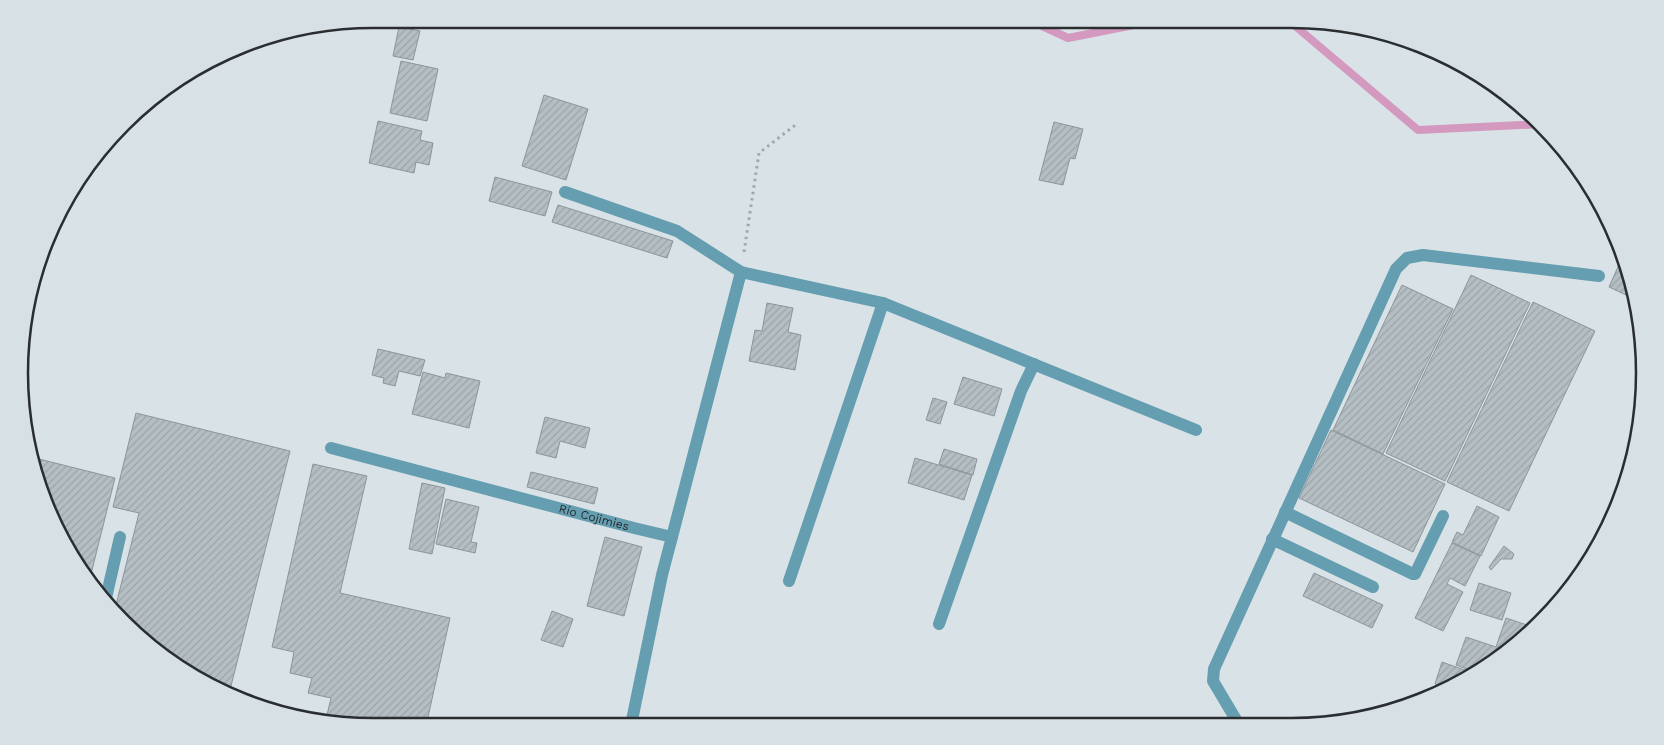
<svg xmlns="http://www.w3.org/2000/svg" width="1664" height="745" font-family="'Work Sans',sans-serif">
<defs>
<pattern id="building-hatch" width="6" height="6" patternUnits="userSpaceOnUse" patternTransform="scale(1.25)"><rect width="6" height="6" fill="#b5bfc3"/><path d="M-1 1l2-2M0 6l6-6M5 7l2-2" fill="none" stroke="#9ca4a8"/></pattern>
</defs>
<rect width="100%" height="100%" fill="#d9e3e7"/>
<g fill="none" stroke-linecap="round" stroke-linejoin="round">
<g stroke="#d399be" stroke-width="8">
<polyline points="1027,19 1068,38 1164,19"/>
<polyline points="1287,19 1418,130 1543,124"/>
</g>
</g>
<g fill="url(#building-hatch)" stroke="#8c9599">
<polygon points="399,27 420,31 413,60 393,56"/>
<polygon points="401,61 438,69 427,121 390,113"/>
<polygon points="544,95 588,109 566,180 522,166"/>
<polygon points="378,121 422,131 420,140 433,143 429,165 416,162 414,173 369,163"/>
<polygon points="1054,122 1083,129 1075,159 1070,158 1063,185 1039,180"/>
<polygon points="495,177 552,192 545,216 489,201"/>
<polygon points="558,205 673,241 667,258 552,222"/>
<polygon points="1621,260 1626,262 1632,282 1626,295 1609,287"/>
<polygon points="1471,275 1530,303 1445,481 1386,453"/>
<polygon points="1402,285 1453,309 1383,454 1333,430"/>
<polygon points="1533,302 1595,331 1509,511 1447,482"/>
<polygon points="767,303 793,308 788,332 801,335 795,370 749,361 755,330 762,331"/>
<polygon points="378,349 425,360 420,376 399,371 395,386 383,383 384,378 372,375"/>
<polygon points="423,372 445,378 446,373 480,381 469,428 412,414"/>
<polygon points="963,377 1002,389 994,416 954,404"/>
<polygon points="933,398 947,402 940,424 926,420"/>
<polygon points="136,413 290,451 229,694 139,639 115,609 139,513 113,507"/>
<polygon points="545,417 590,428 585,448 560,441 556,458 536,453"/>
<polygon points="1331,430 1445,484 1413,552 1299,498"/>
<polygon points="944,449 977,459 973,475 939,464"/>
<polygon points="31,457 115,478 90,578 66,549 38,486"/>
<polygon points="915,458 972,475 964,500 908,483"/>
<polygon points="313,464 367,476 340,593 450,618 426,726 380,726 327,715 331,698 308,693 312,678 290,673 294,652 272,647"/>
<polygon points="531,472 598,488 594,504 527,487"/>
<polygon points="422,483 445,488 432,554 409,549"/>
<polygon points="446,499 479,507 471,542 477,543 475,553 436,544"/>
<polygon points="1477,506 1499,517 1481,556 1452,542 1457,532 1463,535"/>
<polygon points="605,537 642,547 624,616 587,606"/>
<polygon points="1452,543 1480,556 1465,586 1450,578 1447,584 1463,592 1443,631 1415,618"/>
<polygon points="1504,546 1514,554 1512,559 1501,559 1491,570 1489,567"/>
<polygon points="1314,573 1383,605 1372,628 1303,596"/>
<polygon points="1479,583 1511,593 1502,620 1470,610"/>
<polygon points="552,611 573,619 563,647 541,640"/>
<polygon points="1506,618 1533,627 1507,653 1475,672 1456,665 1466,637 1496,647"/>
<polygon points="1442,662 1473,673 1447,688 1435,684"/>
</g>
<g fill="none" stroke-linecap="round" stroke-linejoin="round">
<polyline stroke="#9fa7ab" stroke-width="3" stroke-dasharray="2.5 4" stroke-linecap="butt" points="744,252 759,153 798,123"/>
<g stroke="#659eb0" stroke-width="12">
<polyline points="565,192 677,231 741,272"/>
<path id="s1" d="M331,448l303,80 38,9 -10,38 -31,150"/>
<polyline points="1285,512 1413,574 1415,574 1443,516"/>
<polyline points="672,537 741,272 883,303 1196,430"/>
<polyline points="1272,539 1373,587"/>
<polyline points="789,581 883,303"/>
<polyline points="106,598 120,537"/>
<polyline points="939,624 1021,391 1034,364"/>
<polyline points="1238,723 1213,681 1214,669 1396,269 1407,258 1423,255 1599,276"/>
</g>
</g>
<g text-anchor="middle" stroke-width="4.5" stroke-linejoin="round" paint-order="stroke">
<g font-size="12" fill="#2a2e30" stroke="#e6f0f4">
<text dy="4" stroke="none"><textPath href="#s1" startOffset="272">Río Cojimies</textPath></text>
</g>
</g>
<path d="M0 0H1664V745H0ZM373 28H1291A345 345 0 0 1 1636 373V373A345 345 0 0 1 1291 718H373A345 345 0 0 1 28 373V373A345 345 0 0 1 373 28Z" fill="#d7e0e4" fill-rule="evenodd"/>
<path fill="none" stroke="#2a2e30" stroke-width="2.5" d="M373 28H1291A345 345 0 0 1 1636 373V373A345 345 0 0 1 1291 718H373A345 345 0 0 1 28 373V373A345 345 0 0 1 373 28Z"/>
</svg>
